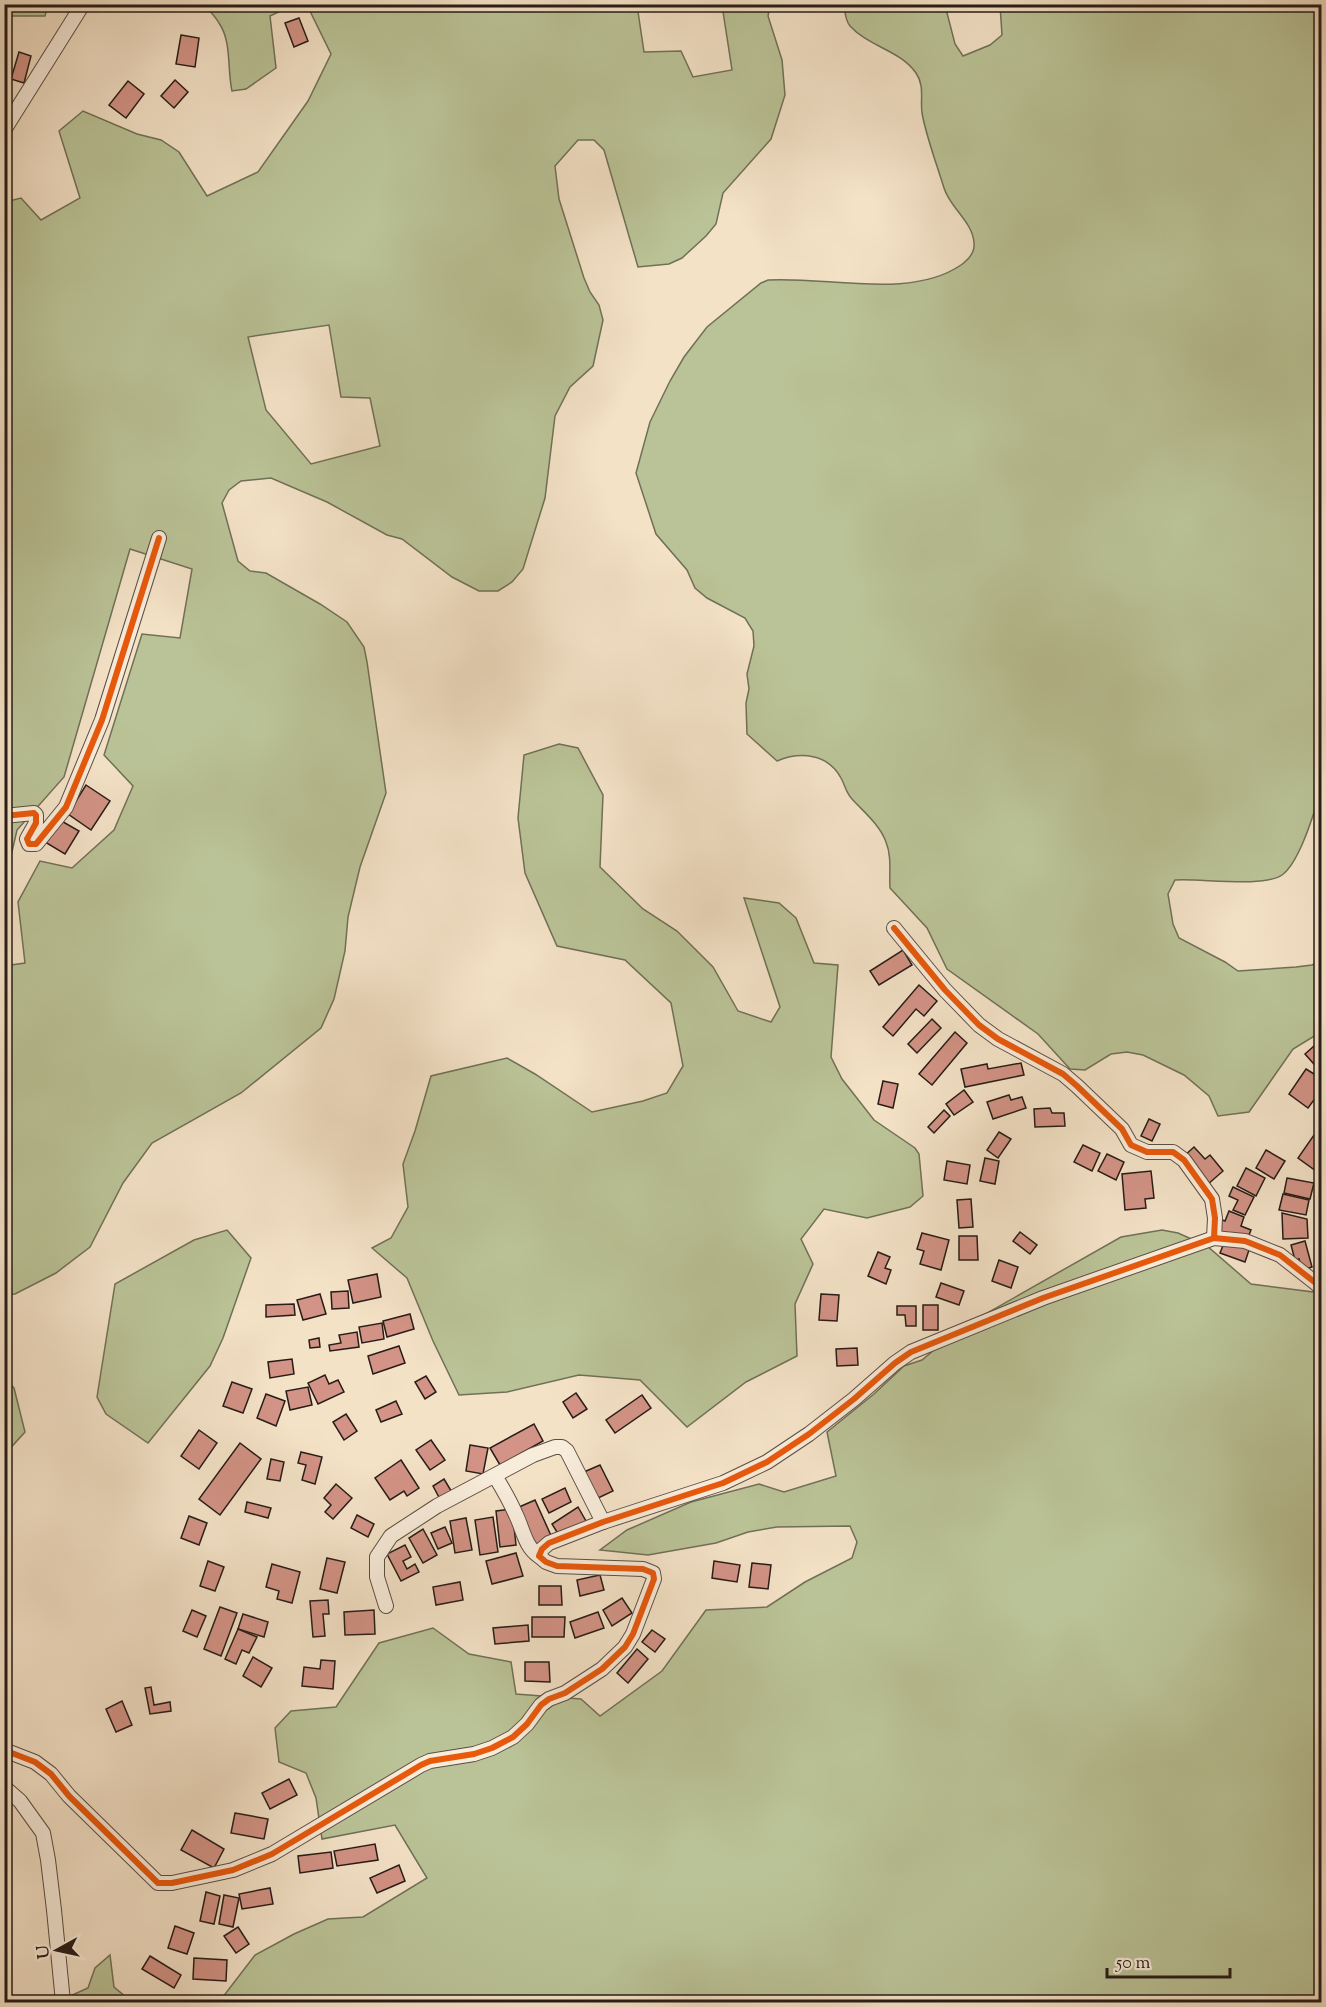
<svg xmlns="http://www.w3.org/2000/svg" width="1326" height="2007" font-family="'Sorts Mill Goudy',serif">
<rect width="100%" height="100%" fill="#f4e2c7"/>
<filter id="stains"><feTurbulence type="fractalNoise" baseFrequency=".00333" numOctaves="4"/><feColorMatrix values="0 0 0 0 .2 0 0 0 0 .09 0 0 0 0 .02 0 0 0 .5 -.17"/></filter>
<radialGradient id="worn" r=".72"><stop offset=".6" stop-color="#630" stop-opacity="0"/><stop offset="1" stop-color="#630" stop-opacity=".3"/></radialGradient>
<g fill="#bac397" stroke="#707057" stroke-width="1.5" fill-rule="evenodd">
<polygon points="4,5 5,4 48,5 45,16 5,16"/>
<path d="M204,5h89l-23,11 6,52 -30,21 -14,2c-5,-22 0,-49 -13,-68 -4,-7 -10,-13 -15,-18z"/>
<path d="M307,5h330l7,47 37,-1 12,26 39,-7 -10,-65h48l-2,11 14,44 3,35 -14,44 -48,54 -7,31 -10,12 -24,22 -13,6 -31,3 -34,-117 -10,-10h-16l-23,26 4,33 25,79 6,14 9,13 4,15 -10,46 -23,21 -15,29 -10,82 -22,71 -11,13 -14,9h-19l-27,-14 -50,-38 -15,-4 -60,-33 -56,-24 -30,3 -12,9 -7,13 16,58 12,10 16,2 54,31 27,18 17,25 3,15 19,131 -26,74 -12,50 -3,34 -11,48 -13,29 -80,65 -89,50 -29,40 -33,64 -34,26 -41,21 -10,1 -1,-329 21,-3 -7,-61 22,-41 32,7 42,-38 19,-44 -29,-31 38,-121 38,4 12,-69 -62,-20 -66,228 -47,53 -6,26 -6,16v-670l16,-4 20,22 39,-22 -21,-67 24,-20 54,23 24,6 18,12 28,44 51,-24 50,-71 23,-47zM329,325l12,72 29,1 10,48 -69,18 -45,-54 -18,-73z"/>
<path d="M844,5h101l10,39 8,12 27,-11 12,-10 -2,-30h321v786c-7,21 -21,71 -39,84 -19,13 -83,3 -107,5l-7,14 5,30 6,14 46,24 13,9 58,-4 16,-2 9,-4v71l-28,17 -44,63 -31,4 -9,-20 -25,-21 -41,-20 -16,-3 -16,2 -26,16 -15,-1 -32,-35 -91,-65 -20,-41 -37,-40c-1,-15 2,-31 -4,-46 -6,-17 -23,-31 -34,-43 -6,-6 -7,-14 -11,-21 -13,-24 -40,-27 -64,-17l-30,-27 -1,-31 3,-14 -2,-15 7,-28 -1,-15 -8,-13 -38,-20 -12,-10 -8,-18 -31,-36 -20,-61 14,-51 20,-41 14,-24 23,-30 54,-44 7,-3c58,-4 142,20 193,-15 7,-5 14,-13 13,-22 -1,-21 -24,-35 -30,-55 -7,-23 -18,-52 -22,-75 -2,-14 3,-27 -6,-40 -16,-23 -47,-26 -66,-47 -5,-6 -5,-14 -6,-21z"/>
<polygon points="559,744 578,748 603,795 600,867 643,909 677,931 713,967 738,1011 771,1022 780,1007 744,898 779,903 796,918 814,963 838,965 831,1057 842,1079 874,1120 915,1148 919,1154 923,1196 910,1207 867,1218 824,1209 801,1239 813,1264 795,1304 797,1356 746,1382 687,1427 640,1380 579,1375 507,1392 459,1395 433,1341 407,1278 372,1248 391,1238 408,1207 403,1164 415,1131 431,1076 507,1058 535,1074 592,1112 643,1101 667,1093 683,1066 671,1003 625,960 557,946 525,873 518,818 524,755"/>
<polygon points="227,1230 251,1258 223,1338 210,1366 148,1443 106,1414 97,1397 115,1284 194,1240"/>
<polygon points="1162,1230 1178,1233 1207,1246 1251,1284 1321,1293 1321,2002 219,2002 255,1955 294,1934 328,1919 363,1917 427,1878 395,1825 322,1839 316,1798 306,1773 279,1762 275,1728 291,1711 336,1707 379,1643 433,1628 469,1654 511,1662 516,1694 581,1699 600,1716 662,1671 706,1610 767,1607 805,1582 852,1558 857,1542 850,1526 777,1527 748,1532 716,1543 648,1555 600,1550 627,1530 691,1502 759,1484 784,1492 836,1476 827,1432 874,1394 904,1366 922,1360 959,1329 1121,1237"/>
<polygon points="4,1378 14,1388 25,1432 5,1454"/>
<polygon points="110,1955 114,1987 132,2002 57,2002 88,1988 95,1968"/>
</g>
<g fill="#d39386" stroke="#271c17" stroke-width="1.5">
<polygon points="299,18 308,41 294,47 285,23"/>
<polygon points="181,35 199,38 195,67 176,64"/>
<polygon points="19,52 31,56 24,83 11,79"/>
<polygon points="175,80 188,92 174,108 161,96"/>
<polygon points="128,81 144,94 126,118 109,105"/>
<polygon points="86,785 110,801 91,830 68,814"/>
<polygon points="58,819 79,831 65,854 45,842"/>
<polygon points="903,950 912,965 879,985 870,971"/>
<polygon points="919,985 937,1001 924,1016 916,1009 893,1036 883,1027"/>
<polygon points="932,1019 941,1028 917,1053 908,1044"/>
<polygon points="955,1032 967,1043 932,1085 919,1074"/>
<polygon points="1322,1039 1322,1072 1321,1072 1305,1054"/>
<polygon points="1021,1063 1024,1075 965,1087 961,1069 987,1064 988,1069"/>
<polygon points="1306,1069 1322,1079 1322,1089 1308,1108 1289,1094"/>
<polygon points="883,1081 898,1084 893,1108 878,1104"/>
<polygon points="964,1090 973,1102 954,1115 946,1104"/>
<polygon points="1009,1095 1011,1100 1022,1097 1026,1108 993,1119 987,1102"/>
<polygon points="1050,1108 1052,1113 1064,1113 1065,1126 1035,1127 1034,1109"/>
<polygon points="944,1110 950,1116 934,1133 928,1127"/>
<polygon points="1149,1119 1160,1124 1152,1141 1141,1136"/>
<polygon points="999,1132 1011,1139 998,1158 987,1150"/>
<polygon points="1314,1135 1322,1141 1322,1164 1316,1171 1298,1158"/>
<polygon points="1083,1145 1100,1153 1092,1171 1074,1162"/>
<polygon points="1194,1147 1205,1159 1210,1155 1223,1171 1207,1185 1183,1157"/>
<polygon points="1266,1150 1285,1161 1274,1179 1256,1168"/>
<polygon points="1107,1154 1124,1162 1116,1180 1098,1171"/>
<polygon points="985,1158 999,1161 995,1184 980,1181"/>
<polygon points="947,1161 970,1165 967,1184 944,1180"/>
<polygon points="1246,1168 1265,1178 1256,1196 1237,1186"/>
<polygon points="1151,1171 1154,1198 1145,1199 1146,1208 1125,1210 1122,1174"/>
<polygon points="1287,1178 1314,1183 1310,1199 1284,1193"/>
<polygon points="1233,1187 1254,1197 1245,1215 1233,1210 1238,1200 1229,1196"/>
<polygon points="1283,1194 1309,1200 1306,1215 1279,1210"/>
<polygon points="971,1199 973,1227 959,1228 957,1200"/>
<polygon points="1229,1211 1244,1217 1241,1226 1251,1230 1246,1242 1213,1230 1217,1218 1225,1221"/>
<polygon points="1282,1213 1307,1219 1308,1238 1283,1239"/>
<polygon points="1020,1232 1037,1245 1030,1254 1013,1241"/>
<polygon points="922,1233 949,1240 941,1270 920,1264 924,1251 917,1249"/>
<polygon points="959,1236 977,1236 978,1260 959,1260"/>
<polygon points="1226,1238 1250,1247 1245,1262 1220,1253"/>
<polygon points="1305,1241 1312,1267 1302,1270 1299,1259 1295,1260 1291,1245"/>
<polygon points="878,1252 890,1257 885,1268 891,1270 886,1284 868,1276"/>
<polygon points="999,1260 1018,1267 1011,1288 992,1281"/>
<polygon points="377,1274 381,1297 353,1303 348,1280"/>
<polygon points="941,1283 964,1291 959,1305 936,1297"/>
<polygon points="348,1291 349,1308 332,1309 331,1292"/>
<polygon points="320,1294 326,1314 303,1320 297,1300"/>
<polygon points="821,1294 839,1295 837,1321 819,1320"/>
<polygon points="294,1304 295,1315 266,1317 266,1305"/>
<rect x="923" y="1305" width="15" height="25"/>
<polygon points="897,1306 916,1306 916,1326 906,1326 905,1315 897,1315"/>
<polygon points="410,1314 414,1329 387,1337 383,1321"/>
<polygon points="382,1323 384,1339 362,1343 359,1327"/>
<polygon points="357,1332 359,1347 330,1351 329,1345 341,1343 339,1335"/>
<polygon points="319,1338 320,1347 310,1348 309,1340"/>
<polygon points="399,1346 405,1363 373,1374 368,1356"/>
<polygon points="857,1348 858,1365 837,1366 836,1349"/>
<polygon points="292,1359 294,1374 270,1378 268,1362"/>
<polygon points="325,1375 329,1384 338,1380 344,1392 318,1404 308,1383"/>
<polygon points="426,1376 436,1392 425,1399 415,1382"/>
<polygon points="232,1382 252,1389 243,1413 223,1406"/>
<polygon points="308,1387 312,1405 290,1410 286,1391"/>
<polygon points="576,1393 587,1409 573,1418 563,1402"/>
<polygon points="266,1394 285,1401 276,1426 257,1418"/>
<polygon points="642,1395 651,1408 615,1433 606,1420"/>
<polygon points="396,1401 402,1414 381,1422 376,1410"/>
<polygon points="346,1414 357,1431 344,1440 333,1422"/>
<polygon points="534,1424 543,1441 500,1465 490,1448"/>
<polygon points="199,1430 217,1443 199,1469 181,1456"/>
<polygon points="431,1440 445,1460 430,1470 416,1450"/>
<polygon points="240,1443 261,1459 220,1515 199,1499"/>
<polygon points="470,1445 488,1448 483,1474 466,1471"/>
<polygon points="301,1452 322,1457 315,1484 302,1480 306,1465 298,1463"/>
<polygon points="271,1459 284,1462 280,1481 267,1479"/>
<polygon points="401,1460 419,1488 407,1496 404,1491 390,1500 375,1478"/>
<polygon points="600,1465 613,1491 596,1499 584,1472"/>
<polygon points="444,1479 453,1494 441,1501 433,1486"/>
<polygon points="336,1484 352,1498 333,1519 325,1512 331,1505 324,1498"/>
<polygon points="565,1488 571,1502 549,1513 542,1499"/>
<polygon points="535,1500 553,1540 535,1548 517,1508"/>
<polygon points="247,1502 271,1508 268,1518 245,1512"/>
<polygon points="578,1507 586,1521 560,1537 552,1524"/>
<polygon points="512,1509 516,1545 500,1547 496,1511"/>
<polygon points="357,1515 374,1524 368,1537 351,1528"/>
<polygon points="189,1516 207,1523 199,1545 181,1538"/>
<polygon points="493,1517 498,1552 480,1555 475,1520"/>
<polygon points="466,1518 472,1550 455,1553 450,1521"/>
<polygon points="445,1527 452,1543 438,1549 431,1533"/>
<polygon points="423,1529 437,1555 423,1563 409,1538"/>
<polygon points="405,1545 411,1557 403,1561 407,1569 415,1564 419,1572 401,1581 387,1554"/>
<polygon points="516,1553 523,1576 492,1584 486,1561"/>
<polygon points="327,1558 345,1562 337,1593 320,1589"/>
<polygon points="208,1561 224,1567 215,1591 200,1586"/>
<polygon points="714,1561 740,1565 737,1582 712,1578"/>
<polygon points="752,1563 771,1565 768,1589 749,1587"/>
<polygon points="272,1564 300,1572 292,1603 277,1599 279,1591 266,1587"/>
<polygon points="600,1575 604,1590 580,1596 577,1580"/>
<polygon points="460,1582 463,1600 436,1605 433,1587"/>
<polygon points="539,1586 561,1586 562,1605 539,1605"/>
<polygon points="622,1598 632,1613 612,1626 603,1610"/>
<polygon points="328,1600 329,1614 323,1614 325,1636 313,1637 310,1601"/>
<polygon points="220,1607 237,1613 221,1656 204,1649"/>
<polygon points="192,1610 206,1616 197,1637 183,1631"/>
<polygon points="374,1610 375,1634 345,1635 344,1612"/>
<polygon points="598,1612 604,1628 575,1638 570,1622"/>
<polygon points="243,1614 268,1622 264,1637 238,1629"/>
<polygon points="532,1617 565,1617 564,1637 532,1637"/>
<polygon points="528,1625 529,1641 495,1644 493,1628"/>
<polygon points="238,1629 257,1637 249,1653 242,1650 236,1664 225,1659"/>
<polygon points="652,1630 665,1639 655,1652 642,1642"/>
<polygon points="637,1649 648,1659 628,1683 617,1673"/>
<polygon points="253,1657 272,1668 261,1687 243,1676"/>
<polygon points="321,1660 335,1661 333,1689 302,1686 304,1667 320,1669"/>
<polygon points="525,1662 549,1662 550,1682 525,1681"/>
<polygon points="151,1687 154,1705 170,1702 171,1711 150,1714 145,1688"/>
<polygon points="122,1701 132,1725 116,1732 106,1709"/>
<polygon points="289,1779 297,1795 270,1809 262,1793"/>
<polygon points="235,1813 268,1819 264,1839 231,1833"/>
<polygon points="192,1830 224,1849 214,1868 181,1850"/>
<polygon points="375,1844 378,1860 337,1866 334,1851"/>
<polygon points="331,1852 333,1868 300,1873 298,1856"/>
<polygon points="399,1865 405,1881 377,1893 370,1878"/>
<polygon points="270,1888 273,1904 242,1909 239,1894"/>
<polygon points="206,1892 220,1896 214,1924 200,1921"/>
<polygon points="224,1895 239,1898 233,1927 219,1924"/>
<polygon points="175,1926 194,1933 187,1954 168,1948"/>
<polygon points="238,1927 249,1944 236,1953 224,1936"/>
<polygon points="150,1956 181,1975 174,1988 142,1969"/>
<polygon points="194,1958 227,1960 226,1981 193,1979"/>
<polygon points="176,1996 201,2000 201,2002 175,2002"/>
</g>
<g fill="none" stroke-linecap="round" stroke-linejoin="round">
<g stroke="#5a4e43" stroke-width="16">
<g id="street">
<polyline points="4,130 83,4"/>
<polyline points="4,816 34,813 36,815 36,823 27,839 29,844 36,844 66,807 102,720 159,538"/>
<polyline points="894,928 945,990 979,1025 998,1039 1063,1074 1077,1086 1122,1129 1131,1145 1147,1152 1173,1152 1184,1160 1212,1199 1215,1218 1214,1238"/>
<path d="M495,1476c8,13 15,25 21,39 7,14 9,32 23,41"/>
<polyline points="386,1606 377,1577 377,1557 391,1536 437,1506 533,1455 555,1447 562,1447 567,1451 603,1522"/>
<polyline points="4,1750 35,1762 51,1774 69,1796 158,1883 172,1883 233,1870 272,1854 421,1765 430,1761 474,1754 492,1748 513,1737 527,1724 541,1705 549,1699 565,1693 602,1669 625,1647 633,1634 654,1579 653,1573 643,1569 557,1566 546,1562 539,1556 542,1549 549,1543 603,1522 723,1483 767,1462 809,1434 854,1399 895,1363 911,1352 1043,1298 1214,1238 1245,1241 1280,1255 1322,1288"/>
<polyline points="4,1787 20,1801 43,1833 48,1860 54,1910 63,2002"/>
</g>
</g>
<use href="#street" stroke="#f8ecdb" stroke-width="14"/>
<g stroke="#f8ecdb" stroke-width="10">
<g id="cycleway">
<polyline points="4,816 34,813 36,815 36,823 27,839 29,844 36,844 66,807 102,720 159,538"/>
<polyline points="894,928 945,990 979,1025 998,1039 1063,1074 1077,1086 1122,1129 1131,1145 1147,1152 1173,1152 1184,1160 1212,1199 1215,1218 1214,1238"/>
<polyline points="4,1750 35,1762 51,1774 69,1796 158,1883 172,1883 233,1870 272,1854 421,1765 430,1761 474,1754 492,1748 513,1737 527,1724 541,1705 549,1699 565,1693 602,1669 625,1647 633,1634 654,1579 653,1573 643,1569 557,1566 546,1562 539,1556 542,1549 549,1543 603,1522 723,1483 767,1462 809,1434 854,1399 895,1363 911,1352 1043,1298 1214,1238 1245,1241 1280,1255 1322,1288"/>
</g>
</g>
<use href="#cycleway" stroke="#e8590c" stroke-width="6"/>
</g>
<rect width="1326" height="2007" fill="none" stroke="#f4e2c7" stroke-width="24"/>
<rect x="6" y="6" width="1314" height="1995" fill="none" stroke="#271c17" stroke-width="3"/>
<rect x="12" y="12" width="1302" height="1983" fill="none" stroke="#271c17" stroke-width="1.5"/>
<g transform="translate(57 1950) rotate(262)" stroke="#f8ecdb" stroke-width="4.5" paint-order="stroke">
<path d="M0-4.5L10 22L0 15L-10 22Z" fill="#271c17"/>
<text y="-9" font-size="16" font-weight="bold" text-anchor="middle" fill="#271c17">U</text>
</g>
<path d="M1107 1968v9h123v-9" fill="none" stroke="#271c17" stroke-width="3"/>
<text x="1116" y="1968" font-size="18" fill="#271c17" stroke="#f8ecdb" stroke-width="4.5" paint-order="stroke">50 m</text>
<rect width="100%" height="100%" filter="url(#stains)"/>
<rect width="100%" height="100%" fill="url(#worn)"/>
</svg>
